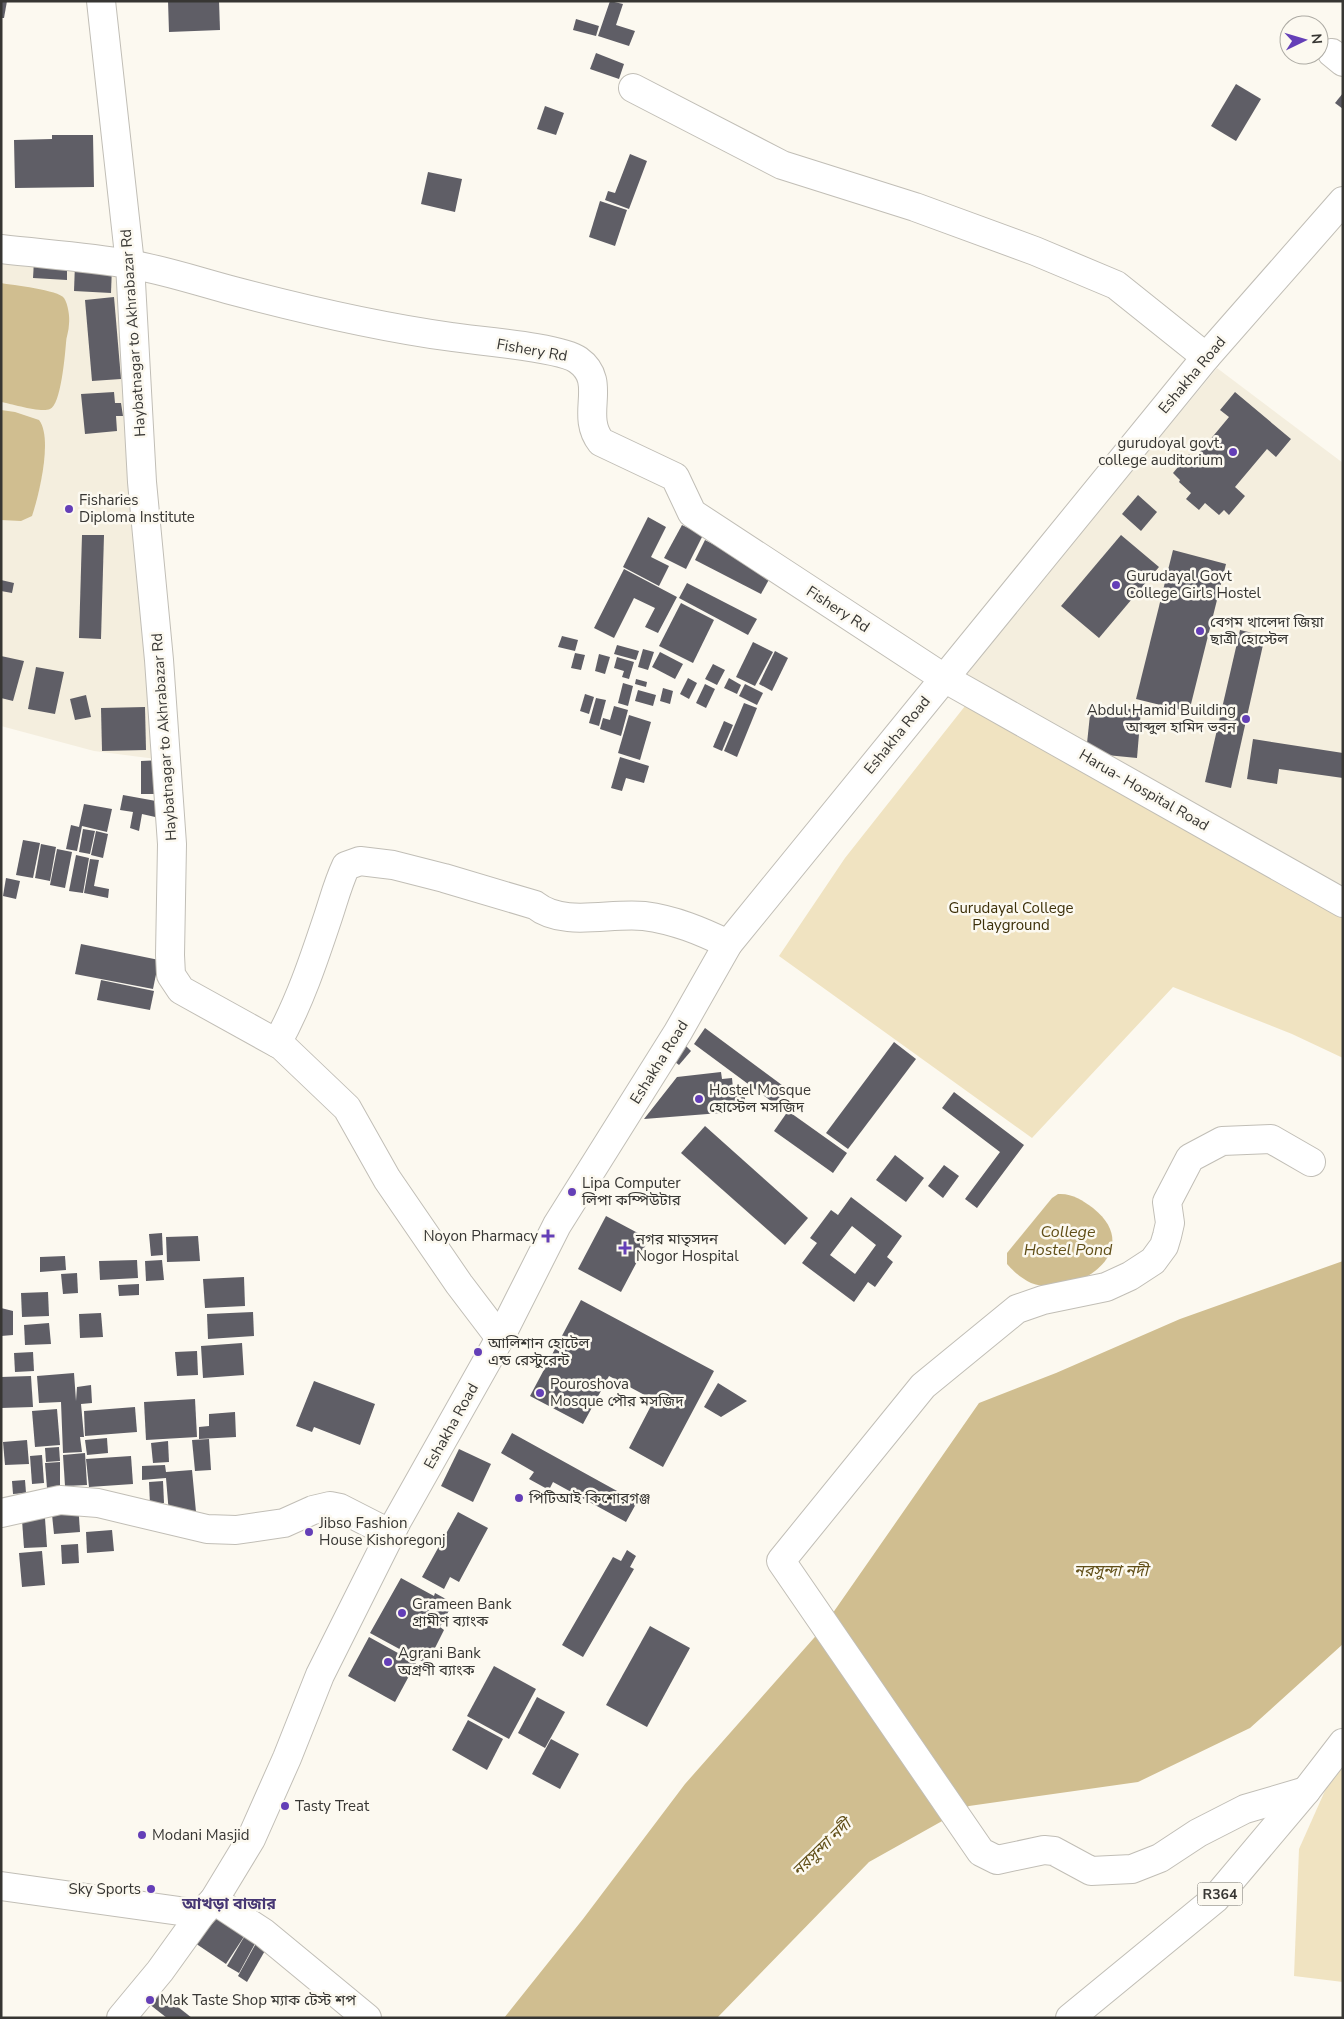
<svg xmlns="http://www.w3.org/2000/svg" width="1344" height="2019" font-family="'Nunito Sans','Noto Sans Bengali',sans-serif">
<rect width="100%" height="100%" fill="#fcf9f0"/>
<g fill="#f4eede">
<polygon points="1,253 126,265 156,759 94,751 1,726"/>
<polygon points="1217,368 1343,463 1343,897 956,684"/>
</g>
<g fill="#f0e3c1">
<polygon points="969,701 1343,912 1343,1058 1292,1034 1173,987 1032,1138 779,956 845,858"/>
<polygon points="1343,1762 1343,1982 1294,1976 1299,1849 1332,1775"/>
</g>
<g fill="#d0be90">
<path d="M1,283c11,2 58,7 63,15 4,6 6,19 5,26 0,7 -3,13 -3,19 -1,12 -5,62 -16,66 -9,4 -38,-5 -49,-7z"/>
<path d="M1,410l14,2 24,8c14,18 0,75 -7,96l-11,5 -20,-1z"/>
<path d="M1058,1194c14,-1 24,6 35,14 54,43 -17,91 -62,75 -9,-4 -18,-12 -24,-19v-11l45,-55z"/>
<polygon points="1343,1261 1343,1644 1250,1728 1138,1782 969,1806 869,1862 717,2018 504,2018 583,1919 685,1784 821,1630 979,1403 1056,1373 1180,1319"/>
</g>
<g fill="#5f5e66" fill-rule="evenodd">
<polygon points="1,1 7,1 4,18 1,18"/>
<polygon points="168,1 219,1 220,30 169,32"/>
<polygon points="610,1 623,4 616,25 635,31 629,46 598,36"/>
<polygon points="576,19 599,26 596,36 573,30"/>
<polygon points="596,53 624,64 619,79 590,69"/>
<polygon points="1236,84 1261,99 1236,141 1211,126"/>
<polygon points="1343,93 1343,109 1335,103"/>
<polygon points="545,106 564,113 556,135 537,129"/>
<polygon points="52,135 93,135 94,187 15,188 14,140 52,139"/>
<polygon points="630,154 647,161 629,209 605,200 608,191 615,193"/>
<polygon points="428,172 462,179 455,212 421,204"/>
<polygon points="600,201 627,210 615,246 589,237"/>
<polygon points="34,261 67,262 67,280 33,278"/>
<polygon points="75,264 112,266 111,293 74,291"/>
<polygon points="114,297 121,379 92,381 85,300"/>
<polygon points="114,392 115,403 121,403 123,416 116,416 117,431 85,434 81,394"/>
<polygon points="1235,392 1291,439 1276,457 1267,449 1235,487 1245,496 1229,515 1224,510 1219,515 1205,503 1199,510 1186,499 1191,493 1179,482 1180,480 1173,473 1189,454 1194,459 1229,417 1220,410"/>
<polygon points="1138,495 1157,512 1141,531 1122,514"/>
<polygon points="648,517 666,527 651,557 669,566 659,586 623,567"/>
<polygon points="682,525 703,535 686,569 664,558"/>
<polygon points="82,535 104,535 101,639 79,638"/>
<polygon points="1121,535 1159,567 1099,638 1061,606"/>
<polygon points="705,540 772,574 761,594 695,560"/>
<polygon points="1173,550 1226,564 1189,712 1136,699"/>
<polygon points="624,569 677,597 658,633 645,627 655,608 634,598 614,638 594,628"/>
<polygon points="1,580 14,583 12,593 1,591"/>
<polygon points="687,583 757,619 748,635 679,598"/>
<polygon points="681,603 714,620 693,663 659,646"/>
<polygon points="1240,630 1265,636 1231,788 1205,782"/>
<polygon points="562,636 578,640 575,651 558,647"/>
<polygon points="753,642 773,652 755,686 736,677"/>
<polygon points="617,645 639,651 636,660 614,654"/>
<polygon points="643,649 654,652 648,670 638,667"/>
<polygon points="775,651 788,658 772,691 759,684"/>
<polygon points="660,652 683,664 675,679 652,667"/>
<polygon points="575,653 585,655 581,670 571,668"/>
<polygon points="599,654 610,657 605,674 595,671"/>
<polygon points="1,656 24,661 13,701 1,698"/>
<polygon points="617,657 634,662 629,679 622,677 624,671 614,668"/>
<polygon points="713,664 725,670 717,685 705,679"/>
<polygon points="36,667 64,672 55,714 28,709"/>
<polygon points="688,678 697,683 689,699 680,694"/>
<polygon points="729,678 741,685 737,694 724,688"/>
<polygon points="636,679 647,682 646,687 635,684"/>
<polygon points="623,683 633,686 628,706 618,703"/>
<polygon points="705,684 715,689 706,708 696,703"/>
<polygon points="745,684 763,693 757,705 739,696"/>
<polygon points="663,688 673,691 670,704 660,701"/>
<polygon points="638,690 656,695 653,706 635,701"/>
<polygon points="585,694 594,697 589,714 580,711"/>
<polygon points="86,695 91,717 75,720 70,699"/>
<polygon points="596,698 606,700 599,726 589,723"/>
<polygon points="744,703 757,708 737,757 724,751"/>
<polygon points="1091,705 1141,710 1137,758 1086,753"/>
<polygon points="614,706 628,710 621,736 600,729 603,718 610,720"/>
<polygon points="145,707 146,750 102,751 101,708"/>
<polygon points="629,715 651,722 640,760 618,753"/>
<polygon points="724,721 733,725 722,751 713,747"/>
<polygon points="1253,739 1343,753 1343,778 1279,769 1277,784 1247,779"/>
<polygon points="620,757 649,766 644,783 626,778 622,791 611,788"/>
<polygon points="162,760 163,794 141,794 141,761"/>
<polygon points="123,795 167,803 164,819 142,814 139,831 130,828 133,812 120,810"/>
<polygon points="84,804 112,809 107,832 82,826 77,851 66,849 71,825 79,827"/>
<polygon points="83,829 95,831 90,854 79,852"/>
<polygon points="96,831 108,834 103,858 91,855"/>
<polygon points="23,840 40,843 33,878 16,875"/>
<polygon points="41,844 56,847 50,881 35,878"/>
<polygon points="57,849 72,852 65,888 50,885"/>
<polygon points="76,855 89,858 83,893 69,891"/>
<polygon points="90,859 99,860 94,886 109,889 108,898 84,893"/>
<polygon points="6,878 20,881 16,899 3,896"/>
<polygon points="81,944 159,960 153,989 75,974"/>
<polygon points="101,980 154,991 150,1010 97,1000"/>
<polygon points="705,1028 786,1088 775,1104 694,1044"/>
<polygon points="894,1042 916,1059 848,1149 826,1133"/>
<polygon points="684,1044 691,1051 679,1065 671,1059"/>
<polygon points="721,1072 722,1079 732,1078 733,1088 744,1087 746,1111 644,1119 677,1077"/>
<polygon points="954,1092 1024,1145 977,1208 965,1199 1000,1152 942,1108"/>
<polygon points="788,1111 847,1153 833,1173 774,1131"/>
<polygon points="705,1126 808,1218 785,1245 681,1153"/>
<polygon points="895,1155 924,1178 906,1202 876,1180"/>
<polygon points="944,1165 959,1176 943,1198 928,1186"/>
<path d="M851,1197l51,39 -15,21 6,5 -18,25 -7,-5 -14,20 -52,-39 15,-20 -7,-5 21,-28 7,5zM852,1226l24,19 -21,29 -25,-19z"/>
<polygon points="606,1216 649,1239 621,1292 578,1269"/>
<polygon points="162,1233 163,1255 151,1256 149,1234"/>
<polygon points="198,1236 200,1261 167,1262 166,1237"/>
<polygon points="65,1256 66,1270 40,1272 40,1257"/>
<polygon points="137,1260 138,1278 100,1280 99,1261"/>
<polygon points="162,1260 164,1280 146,1281 145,1261"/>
<polygon points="77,1273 78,1293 63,1294 61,1274"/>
<polygon points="244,1277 245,1306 205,1308 203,1279"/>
<polygon points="139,1284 139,1295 119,1296 118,1285"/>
<polygon points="48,1292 49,1316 22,1317 21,1293"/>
<polygon points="581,1300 714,1371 663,1467 629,1448 654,1400 609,1376 583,1424 530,1396"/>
<polygon points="1,1308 13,1311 13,1335 1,1336"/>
<polygon points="253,1312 254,1336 208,1339 207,1314"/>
<polygon points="101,1313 103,1337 80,1338 79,1314"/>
<polygon points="49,1323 51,1344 25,1345 24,1325"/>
<polygon points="242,1343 244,1375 203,1378 201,1346"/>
<polygon points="197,1351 198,1375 177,1376 175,1352"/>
<polygon points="33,1352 34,1371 15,1372 14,1353"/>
<polygon points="74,1373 76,1401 77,1387 91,1385 92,1403 81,1404 84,1437 80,1437 82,1452 63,1453 61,1402 39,1403 37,1376"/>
<polygon points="31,1376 33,1407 1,1408 1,1377"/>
<polygon points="314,1381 375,1404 360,1445 314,1427 312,1432 296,1426"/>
<polygon points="718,1383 747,1401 721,1417 704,1407"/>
<polygon points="195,1399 197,1437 146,1440 144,1402"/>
<polygon points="135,1407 137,1432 85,1436 84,1411"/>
<polygon points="57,1409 60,1445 35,1447 32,1411"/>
<polygon points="235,1412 236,1437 199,1439 199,1427 209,1426 209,1414"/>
<polygon points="512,1433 637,1502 626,1522 553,1482 549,1490 529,1479 534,1472 501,1453"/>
<polygon points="107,1438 108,1453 87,1455 85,1440"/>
<polygon points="209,1439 211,1470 195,1471 192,1440"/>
<polygon points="27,1440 29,1464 5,1465 3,1442"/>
<polygon points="168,1441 169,1462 153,1463 151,1443"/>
<polygon points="59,1447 60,1461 46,1462 45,1448"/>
<polygon points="459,1449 491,1464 473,1502 441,1486"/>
<polygon points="85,1453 87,1485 65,1486 63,1455"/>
<polygon points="42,1455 44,1483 32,1484 30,1456"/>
<polygon points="131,1456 133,1484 89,1487 86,1459"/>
<polygon points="60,1462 60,1500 47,1488 45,1463"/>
<polygon points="165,1465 166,1472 192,1470 196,1512 169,1514 166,1478 142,1480 142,1466"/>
<polygon points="25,1480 26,1493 13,1494 12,1481"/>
<polygon points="163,1481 164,1503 150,1504 149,1482"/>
<polygon points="78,1502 80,1532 54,1534 51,1505"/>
<polygon points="44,1504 47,1547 24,1548 21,1506"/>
<polygon points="458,1512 488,1528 459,1582 450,1577 444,1589 422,1577"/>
<polygon points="112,1530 114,1551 87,1553 86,1532"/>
<polygon points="78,1544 79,1563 62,1564 61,1545"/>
<polygon points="627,1550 636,1556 630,1567 634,1569 583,1657 562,1645 613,1557 621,1561"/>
<polygon points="42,1551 45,1585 22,1587 19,1553"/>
<polygon points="401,1578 434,1596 435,1593 453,1603 440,1627 444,1630 427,1664 370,1633"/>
<polygon points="650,1626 690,1648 647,1727 606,1705"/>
<polygon points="369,1637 416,1663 395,1702 348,1676"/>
<polygon points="494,1666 536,1689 509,1739 467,1716"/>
<polygon points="537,1697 565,1712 545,1748 518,1733"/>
<polygon points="468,1720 503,1739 487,1770 452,1750"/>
<polygon points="551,1739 579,1754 560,1789 532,1774"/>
<polygon points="212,1914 245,1935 226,1964 192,1941"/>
<polygon points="247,1932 258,1938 239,1973 227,1966"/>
<polygon points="260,1936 270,1942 247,1982 238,1976"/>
<polygon points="154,1988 192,2018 167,2018 144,2000"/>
</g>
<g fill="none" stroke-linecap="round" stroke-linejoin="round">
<g stroke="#c1beb6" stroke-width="30">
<g id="minor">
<polyline points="101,1 130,264 142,482 159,660 172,844 170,955 171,975 181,990 282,1046 347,1108 387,1179 459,1284 500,1338"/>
<polyline points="1332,53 1343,62"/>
<polyline points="633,88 782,165 915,207 1035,251 1116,285 1206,357"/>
<path d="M1,249c43,5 86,8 128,15 35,6 71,18 105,27 72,19 144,36 218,46 25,4 108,10 126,23 31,22 1,54 23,82l74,35 17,36 252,165 399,225"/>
<path d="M277,1043c22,-39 37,-84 51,-126 6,-18 10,-34 18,-51l14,-5 33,4 51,13 91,27c29,23 75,7 109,11 31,4 57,15 84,28"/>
<polyline points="1,1513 60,1500 98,1503 207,1529 236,1530 284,1523 313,1510 330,1506 340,1508 391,1534"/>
<polyline points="1306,1791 1245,1809 1198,1833 1160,1858 1132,1869 1091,1871 1054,1851 1044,1850 997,1860 981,1852 781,1561 923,1386 1017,1309 1043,1300 1106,1287 1130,1276 1153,1261 1164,1246 1167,1236 1170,1223 1167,1202 1190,1158 1222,1141 1271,1139 1311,1162"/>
<polyline points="1,1886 201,1914"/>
<polyline points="214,1900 251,1839 287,1758 320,1675 397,1521 500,1338 557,1225 678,1032 728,944 1206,357 1343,201"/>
</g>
</g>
<g stroke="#c1beb6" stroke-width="30">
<g id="major">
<polyline points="121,2018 160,1971 201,1914 214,1900 264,1933 367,2018"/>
<polyline points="1070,2018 1215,1899 1306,1791 1343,1743"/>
</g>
</g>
<use href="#minor" stroke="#fff" stroke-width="28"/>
<use href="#major" stroke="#fff" stroke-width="28"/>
</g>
<g fill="#643fb7" stroke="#fcf9f0" stroke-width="2">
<circle cx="1233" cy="452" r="5"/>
<circle cx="69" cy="509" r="5"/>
<circle cx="1116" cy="585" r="5"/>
<circle cx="1200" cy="631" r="5"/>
<circle cx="1246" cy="719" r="5"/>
<circle cx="699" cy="1099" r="5"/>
<circle cx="572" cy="1192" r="5"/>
<path d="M545.5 1228.5h5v5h5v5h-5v5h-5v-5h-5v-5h5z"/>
<path d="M622.5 1240.5h5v5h5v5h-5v5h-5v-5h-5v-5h5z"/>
<circle cx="478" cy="1352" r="5"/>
<circle cx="540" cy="1393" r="5"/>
<circle cx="519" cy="1498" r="5"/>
<circle cx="309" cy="1532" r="5"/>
<circle cx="402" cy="1613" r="5"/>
<circle cx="388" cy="1662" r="5"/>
<circle cx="285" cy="1806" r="5"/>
<circle cx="142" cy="1835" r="5"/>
<circle cx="151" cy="1889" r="5"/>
<circle cx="150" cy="2000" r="5"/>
</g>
<g text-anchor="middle" stroke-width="5" stroke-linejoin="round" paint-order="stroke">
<rect fill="#fcf9f0" stroke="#72706c" stroke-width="1" x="1197.5" y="1882.5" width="45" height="23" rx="4"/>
<g font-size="14" font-weight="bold" fill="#373633">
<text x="1220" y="1899">R364</text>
</g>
<g font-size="15" fill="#373633" stroke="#fcf9f0">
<text transform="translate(133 333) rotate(-94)" y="5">Haybatnagar to Akhrabazar Rd</text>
<text transform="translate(532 350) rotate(10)" y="5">Fishery Rd</text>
<text transform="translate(1192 375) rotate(-50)" y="5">Eshakha Road</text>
<text transform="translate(838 609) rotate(33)" y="5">Fishery Rd</text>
<text transform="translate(897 735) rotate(-51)" y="5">Eshakha Road</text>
<text transform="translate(164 737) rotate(-94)" y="5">Haybatnagar to Akhrabazar Rd</text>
<text transform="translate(1144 790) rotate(30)" y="5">Harua- Hospital Road</text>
<text transform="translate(659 1062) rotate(-58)" y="5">Eshakha Road</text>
<text transform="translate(451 1426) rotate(-61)" y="5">Eshakha Road</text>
</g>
<g font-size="15" fill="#373633" stroke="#fcf9f0" text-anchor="start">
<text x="1223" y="448" text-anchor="end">gurudoyal govt.<tspan x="1223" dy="17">college auditorium</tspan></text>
<text x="79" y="505">Fisharies<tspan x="79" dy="17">Diploma Institute</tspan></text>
<text x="1126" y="581">Gurudayal Govt<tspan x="1126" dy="17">College Girls Hostel</tspan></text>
<text x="1210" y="627">বেগম খালেদা জিয়া<tspan x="1210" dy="17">ছাত্রী হোস্টেল</tspan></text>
<text x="1236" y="715" text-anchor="end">Abdul Hamid Building<tspan x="1236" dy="17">আব্দুল হামিদ ভবন</tspan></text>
<text x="709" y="1095">Hostel Mosque<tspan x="709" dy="17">হোস্টেল মসজিদ</tspan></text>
<text x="582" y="1188">Lipa Computer<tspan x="582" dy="17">লিপা কম্পিউটার</tspan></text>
<text x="538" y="1241" text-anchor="end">Noyon Pharmacy</text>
<text x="636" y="1244">নগর মাতৃসদন<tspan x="636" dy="17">Nogor Hospital</tspan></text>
<text x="488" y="1348">আলিশান হোটেল<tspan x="488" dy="17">এন্ড রেস্টুরেন্ট</tspan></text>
<text x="550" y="1389">Pouroshova<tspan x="550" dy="17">Mosque পৌর মসজিদ</tspan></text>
<text x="529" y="1503">পিটিআই কিশোরগঞ্জ</text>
<text x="319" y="1528">Jibso Fashion<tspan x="319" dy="17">House Kishoregonj</tspan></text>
<text x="412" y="1609">Grameen Bank<tspan x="412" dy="17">গ্রামীণ ব্যাংক</tspan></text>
<text x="398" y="1658">Agrani Bank<tspan x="398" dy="17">অগ্রণী ব্যাংক</tspan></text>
<text x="295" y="1811">Tasty Treat</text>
<text x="152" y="1840">Modani Masjid</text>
<text x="141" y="1894" text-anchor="end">Sky Sports</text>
<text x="160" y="2005">Mak Taste Shop ম্যাক টেস্ট শপ</text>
</g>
<g font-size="15" fill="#3c2f08" stroke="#fcf9f0">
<text x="1011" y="913">Gurudayal College<tspan x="1011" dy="17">Playground</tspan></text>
</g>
<g font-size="16" font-style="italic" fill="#614f18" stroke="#fcf9f0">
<text x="1068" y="1237">College<tspan x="1068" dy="18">Hostel Pond</tspan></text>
<text x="1111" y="1576">নরসুন্দা নদী</text>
<text transform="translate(821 1847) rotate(-44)" y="6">নরসুন্দা নদী</text>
</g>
<g font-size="16" font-weight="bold" fill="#473774" stroke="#fcf9f0">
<text x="229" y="1909">আখড়া বাজার</text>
</g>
</g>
<rect width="1344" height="2019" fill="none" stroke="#373633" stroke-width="5"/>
<g transform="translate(1304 40) rotate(85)"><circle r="24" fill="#fcf9f0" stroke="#adaba4"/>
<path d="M0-4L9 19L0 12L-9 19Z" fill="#643fb7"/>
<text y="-8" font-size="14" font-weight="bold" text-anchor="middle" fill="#373633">N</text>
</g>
</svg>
